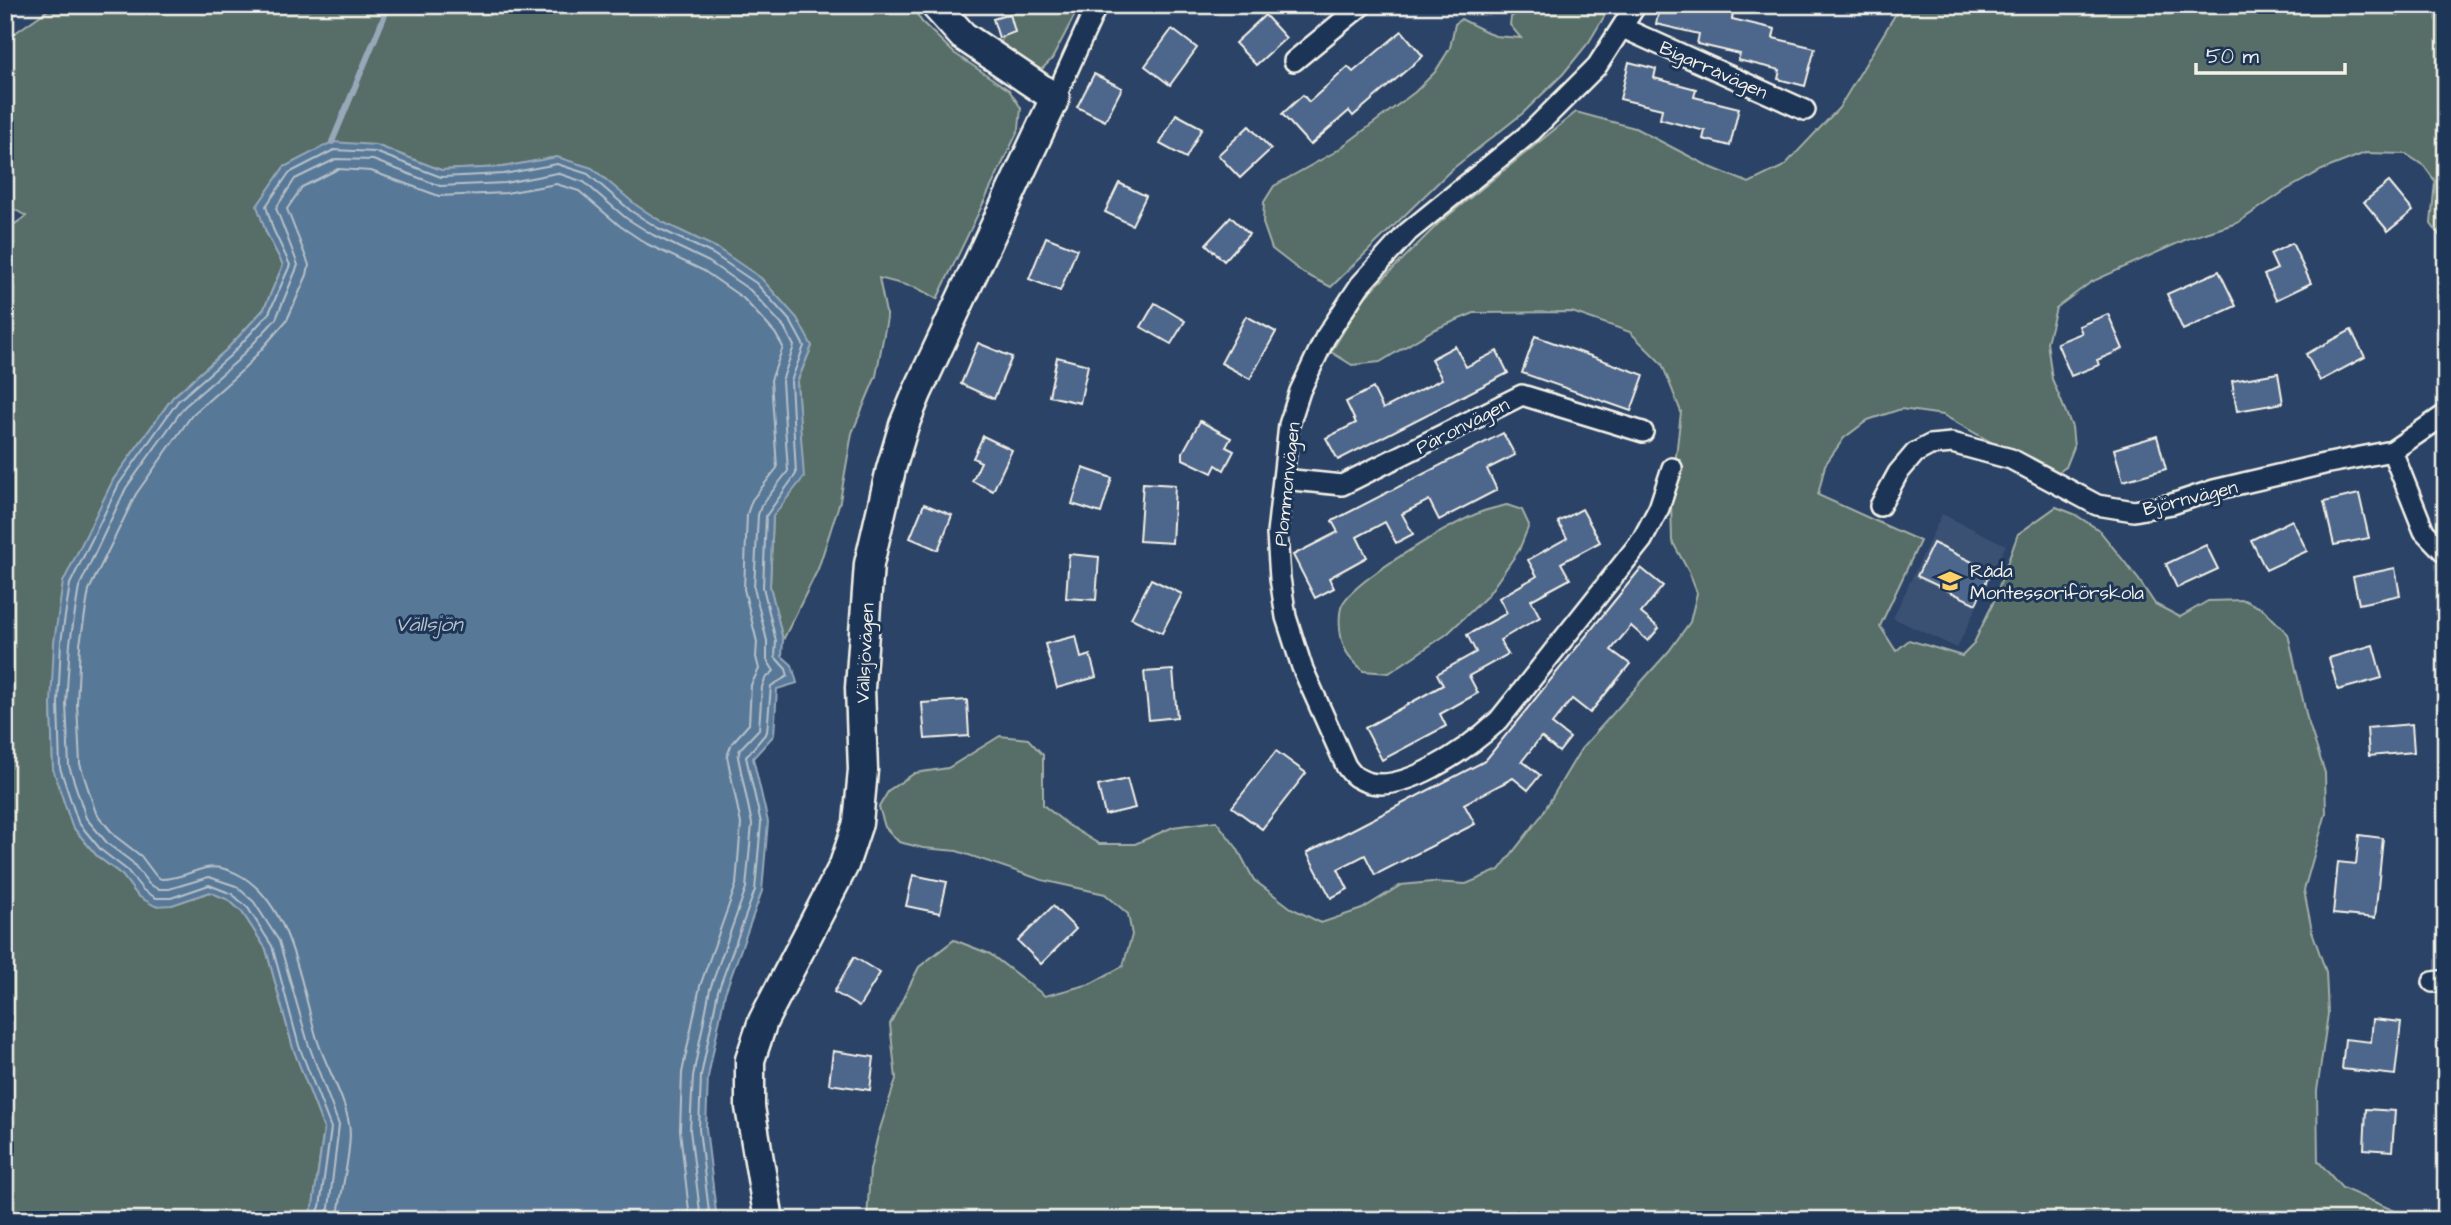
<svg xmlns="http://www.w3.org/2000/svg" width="2451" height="1225" font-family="'Architects Daughter',sans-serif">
<rect width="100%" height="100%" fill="#2b4366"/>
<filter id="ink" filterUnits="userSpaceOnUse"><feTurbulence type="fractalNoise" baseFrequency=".0143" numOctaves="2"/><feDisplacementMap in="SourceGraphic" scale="14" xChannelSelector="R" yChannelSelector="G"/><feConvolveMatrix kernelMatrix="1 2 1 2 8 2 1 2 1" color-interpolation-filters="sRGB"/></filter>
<g filter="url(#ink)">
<polygon fill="#3a5173" points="1942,514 2006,545 1957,648 1893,618"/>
<g fill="#566d68" stroke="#a5afa8" stroke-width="2">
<polygon points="55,5 911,5 922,22 954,53 1009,90 1021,108 1019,129 937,299 917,288 879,278 887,318 876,376 852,433 840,501 818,569 783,640 770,586 773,516 803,477 797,382 812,346 717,248 662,222 557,157 503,167 441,170 376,145 284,167 258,206 266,232 283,265 264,309 226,350 173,397 113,480 51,704 53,768 72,826 97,856 122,875 138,896 172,905 210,892 229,900 242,912 266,949 293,1048 324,1129 313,1206 305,1220 5,1220 5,231 26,216 5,204 5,40"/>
<polygon points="1003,5 1080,5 1052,59 1039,72 1001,51"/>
<polygon points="1530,5 1611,5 1589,42 1563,74 1523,113 1451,170 1331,287 1303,273 1272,249 1263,223 1264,202 1274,186 1335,152 1415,92 1435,72 1450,48 1455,24 1461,19 1495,36 1521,38 1510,25 1511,17"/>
<polygon points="1901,5 2446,5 2446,244 2431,224 2435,181 2424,166 2406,154 2365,153 2322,170 2286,190 2237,223 2187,239 2091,282 2056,308 2047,342 2052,379 2072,427 2074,447 2066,467 2057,473 2035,467 1943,415 1901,409 1868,420 1844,438 1825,465 1818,495 1920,541 1880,626 1896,651 1909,640 1962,656 1973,645 1993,603 2018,534 2056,507 2074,514 2099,530 2139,580 2155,604 2180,617 2208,601 2244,600 2263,609 2288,634 2307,718 2325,773 2326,813 2304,890 2312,931 2326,972 2328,1014 2317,1091 2318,1161 2342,1188 2395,1211 2440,1220 867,1220 870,1170 878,1135 896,1079 890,1024 919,967 954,940 990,954 1045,996 1090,984 1123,966 1132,935 1128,914 1105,894 1042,880 957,851 923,848 899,842 885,827 879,807 889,790 915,773 948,768 1000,736 1028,739 1043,755 1043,805 1068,825 1099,844 1135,844 1173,827 1216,821 1237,848 1254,880 1291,908 1321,923 1362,909 1401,885 1432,882 1466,884 1499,870 1541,816 1581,749 1669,651 1690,622 1697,593 1689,572 1672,541 1671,500 1681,412 1662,364 1630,332 1572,312 1474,313 1433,330 1380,362 1352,365 1331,352 1364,298 1439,223 1576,112 1635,128 1710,167 1749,183 1784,166 1839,108"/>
<path d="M1507,505l15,5 7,15 -10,25 -32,46 -40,38 -58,39 -26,-2c-5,-6 -14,-13 -17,-20 -6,-11 -8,-31 -5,-43 6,-25 113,-86 140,-96 8,-3 18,-5 26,-7z"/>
</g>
<polygon fill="#597898" stroke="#97a8b8" stroke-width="2" points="332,142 376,145 441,170 503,167 557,157 592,168 636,205 662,222 717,248 761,278 797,318 812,346 797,382 804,477 773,516 770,586 783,640 782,656 792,665 797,683 777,689 774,735 753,758 768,822 762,891 725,993 708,1077 706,1128 717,1220 305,1220 313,1206 324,1129 293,1048 266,949 242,912 229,900 210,892 172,905 155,906 138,896 122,875 97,856 72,826 53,769 51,704 54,642 63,582 113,480 173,397 226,350 264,309 283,265 266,232 257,206 284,167"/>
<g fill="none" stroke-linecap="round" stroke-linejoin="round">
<g stroke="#b6c1c8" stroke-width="2">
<polyline points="313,1220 320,1207 331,1128 299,1046 272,946 248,908 232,894 209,885 171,898 156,898 143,890 127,870 101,850 78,822 60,768 58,704 61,642 70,584 119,484 178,401 231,355 269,313 290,265 273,229 266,206 289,173 334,150 375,152 441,177 504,174 557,164 588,174 631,211 658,228 713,254 756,283 791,322 804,346 791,381 796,474 766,516 763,587 776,641 775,657 786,669 788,676 771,686 767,732 746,757 761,823 755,890 718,991 701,1076 699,1129 710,1220"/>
<polyline points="323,1220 329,1208 339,1125 308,1043 279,941 254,902 236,886 209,877 169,889 158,889 149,884 132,862 108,844 86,818 69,766 66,704 70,643 79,587 126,488 184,407 237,361 276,319 298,265 276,208 295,179 336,159 373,160 440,186 505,183 557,173 584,182 626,218 653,235 709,262 750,290 784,327 794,346 782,381 788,471 761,506 758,515 754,588 767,641 767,660 774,671 765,679 762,687 759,729 740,749 738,757 752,824 746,888 710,989 693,1076 690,1130 701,1220"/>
<path d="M335,1220l4,-11c3,-20 14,-68 10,-85 -5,-29 -23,-57 -32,-85 -16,-52 -24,-130 -74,-162 -39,-23 -48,2 -82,2l-5,-3 -15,-20 -26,-20 -19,-23 -16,-49 -3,-60 3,-60 9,-54 47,-96 56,-79 53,-47 42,-48 20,-45 2,-10 -22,-56 15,-22 36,-18 33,2 68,25 67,-3 50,-9 23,7 41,35 27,18 57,27 39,27 32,35 8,14 -12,33 6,88 -25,32 -5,14 -3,75 13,53 -1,15 3,12 -8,16 -2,39 -17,19 -5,13 14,68 -5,61 -36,101 -18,87 -2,57 10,90"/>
</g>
<polyline stroke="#97a8b8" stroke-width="6" points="332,142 389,5"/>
</g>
<g fill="#4e668b" stroke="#f4f1e8" stroke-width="2">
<polygon points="1660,5 1703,5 1733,13 1732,19 1775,29 1773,38 1815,48 1805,86 1778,79 1780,70 1738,60 1740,54 1697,44 1699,34 1656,24"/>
<polygon points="1010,14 1015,32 999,38 993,19"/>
<polygon points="1265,15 1286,38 1256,65 1235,43"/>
<polygon points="1172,29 1197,48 1170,85 1145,66"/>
<polygon points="1402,31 1423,56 1353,116 1349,111 1310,145 1282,114 1303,95 1309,102 1348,67 1353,72"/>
<polygon points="1629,62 1656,69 1654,78 1696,89 1694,97 1739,108 1730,146 1703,139 1705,131 1660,119 1662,109 1620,99"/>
<polygon points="1094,74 1122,88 1105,121 1077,107"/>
<polygon points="1176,114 1202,128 1186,158 1160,144"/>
<polygon points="1249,126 1271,149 1240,178 1218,155"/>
<polygon points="2389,182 2413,211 2388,231 2364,202"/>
<polygon points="1119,183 1146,196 1132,225 1105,212"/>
<polygon points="1231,217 1249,234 1224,261 1206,244"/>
<polygon points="1046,237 1077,249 1060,291 1029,279"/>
<polygon points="2292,243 2311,283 2276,300 2264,275 2277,269 2270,254"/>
<polygon points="2219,271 2236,306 2183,330 2167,294"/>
<polygon points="1155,303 1185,321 1171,344 1141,327"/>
<polygon points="2108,314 2123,349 2097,360 2099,365 2071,376 2057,343 2082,333 2079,326"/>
<polygon points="1246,316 1276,332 1250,379 1221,363"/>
<polygon points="2351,330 2365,357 2320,381 2306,354"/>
<polygon points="1535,336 1644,375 1631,411 1522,373"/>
<polygon points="978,343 1012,357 994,399 961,384"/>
<polygon points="1455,346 1466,367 1497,351 1508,373 1338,460 1326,438 1356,423 1346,402 1373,388 1383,409 1442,379 1431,359"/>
<polygon points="1057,357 1088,365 1080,403 1049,396"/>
<polygon points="2278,373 2283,403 2237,411 2232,381"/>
<polygon points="1200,421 1231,438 1226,447 1234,451 1224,470 1216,465 1212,473 1183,459 1183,452"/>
<polygon points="1503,433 1515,455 1487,469 1497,490 1439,520 1429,500 1402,514 1413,534 1396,543 1385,522 1357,537 1367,557 1329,578 1334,588 1315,598 1293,555 1338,532 1332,521"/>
<polygon points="983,436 1012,450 993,491 972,481 981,462 973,458"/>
<polygon points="2157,436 2166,469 2123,481 2114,449"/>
<polygon points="1083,468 1112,478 1101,513 1072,504"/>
<polygon points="1143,483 1175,485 1172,543 1139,541"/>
<polygon points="2359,494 2369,538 2334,545 2324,502"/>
<polygon points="924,504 952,515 938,550 910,538"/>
<polygon points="1582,509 1600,542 1561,563 1570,579 1531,600 1540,617 1500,640 1508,654 1469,676 1478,693 1440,714 1446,726 1382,760 1365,728 1443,685 1437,674 1476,652 1467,635 1507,613 1499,598 1537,576 1528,560 1567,538 1558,522"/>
<polygon points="2292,520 2307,551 2266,570 2251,540"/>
<polygon points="1933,543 1991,571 1976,604 1917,576"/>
<polygon points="2206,545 2218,569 2177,588 2166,564"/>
<polygon points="1069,554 1099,557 1096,600 1066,598"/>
<polygon points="1641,568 1663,586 1641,613 1659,628 1648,641 1631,626 1611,650 1630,664 1590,713 1572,699 1552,724 1570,738 1559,752 1541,737 1522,761 1540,775 1528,790 1513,778 1464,804 1475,824 1375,875 1365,855 1338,869 1348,889 1331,898 1307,853 1485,761"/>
<polygon points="2395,568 2400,595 2359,604 2353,577"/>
<polygon points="1151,579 1182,594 1162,633 1131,618"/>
<polygon points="1076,636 1081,658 1090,655 1096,677 1057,688 1045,644"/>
<polygon points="2373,645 2382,678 2338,690 2329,658"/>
<polygon points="1173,670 1177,717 1149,720 1144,672"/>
<polygon points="967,700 969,736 925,739 922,703"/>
<polygon points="2412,724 2414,752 2369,756 2367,728"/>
<polygon points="1276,751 1306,773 1262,829 1232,807"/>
<polygon points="1127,779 1135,808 1105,815 1098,786"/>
<polygon points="2359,835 2383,838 2375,918 2333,914 2338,862 2356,864"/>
<polygon points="913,875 947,882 940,913 906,906"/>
<polygon points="1053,906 1076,929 1041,964 1018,941"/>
<polygon points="854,957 880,973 859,1007 834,992"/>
<polygon points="2373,1019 2401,1022 2395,1075 2342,1069 2345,1039 2371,1042"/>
<polygon points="833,1051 874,1057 870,1090 829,1084"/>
<polygon points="2366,1109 2395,1111 2392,1151 2364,1149"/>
</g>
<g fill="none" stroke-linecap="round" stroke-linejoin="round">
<g stroke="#f4f1e8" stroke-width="24">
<g id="street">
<path d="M1636,5l-39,61 -66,66 -123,100 -48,53 -35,53 -25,53 -11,34 -6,54 -6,55 3,44 6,39 16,50 44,99c3,4 7,10 12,12 39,24 113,-32 141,-58l143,-180 17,-32 13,-40"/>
<polyline points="1623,28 1805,110"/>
<polyline points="1294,61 1362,5"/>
<polyline points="1055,98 1097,5"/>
<polyline points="2392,451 2424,531 2446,554"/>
<polyline points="1283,479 1342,485 1522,395 1643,432"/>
<polyline points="1880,506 1898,473 1915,453 1930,445 1952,443 2011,459 2097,505 2134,511 2172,504 2214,490 2324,464 2392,451 2446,414"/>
<polyline points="2433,982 2446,980"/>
</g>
</g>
<g stroke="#f4f1e8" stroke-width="33">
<polyline id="secondary" points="769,1220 750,1107 750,1060 763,1021 844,865 858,823 863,770 860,688 869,564 891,469 904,425 917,393 1055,98 963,36 935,5"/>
</g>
<use href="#street" stroke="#1d3557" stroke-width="19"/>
<use href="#secondary" stroke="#1d3557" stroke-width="28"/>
</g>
</g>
<defs>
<g id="school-bare" transform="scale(1.89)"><path d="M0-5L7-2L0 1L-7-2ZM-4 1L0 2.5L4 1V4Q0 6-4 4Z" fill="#ffd166" stroke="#1d3557" stroke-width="2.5" paint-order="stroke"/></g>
</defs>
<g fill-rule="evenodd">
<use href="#school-bare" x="1950" y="581"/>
</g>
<g text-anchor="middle" stroke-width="6" stroke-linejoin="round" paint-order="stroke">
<g font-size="19" fill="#f4f1e8" stroke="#1d3557">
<text transform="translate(1714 69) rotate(24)" y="7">Bigarråvägen</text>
<text transform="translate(1462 425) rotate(-27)" y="7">Päronvägen</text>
<text transform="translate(1286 484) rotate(-84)" y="7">Plommonvägen</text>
<text transform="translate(2190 497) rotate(-14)" y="7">Björnvägen</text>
<text transform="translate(864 653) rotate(-87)" y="7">Vällsjövägen</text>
</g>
<g font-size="19" fill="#f4f1e8" stroke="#1d3557" text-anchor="start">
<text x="1970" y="577">Råda<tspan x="1970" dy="22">Montessoriförskola</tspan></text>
</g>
<g font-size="21" font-style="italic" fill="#b6c1c8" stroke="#1d3557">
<text x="429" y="631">Vällsjön</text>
</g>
</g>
<rect width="2451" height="1225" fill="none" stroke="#1d3557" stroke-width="28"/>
<rect x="14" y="14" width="2423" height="1197" fill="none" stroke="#f4f1e8" stroke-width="2.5" filter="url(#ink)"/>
<path d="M2196 63v10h149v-10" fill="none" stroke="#f4f1e8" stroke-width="3.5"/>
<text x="2206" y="63" font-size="21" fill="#f4f1e8" stroke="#1d3557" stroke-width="5" paint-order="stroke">50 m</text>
</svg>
